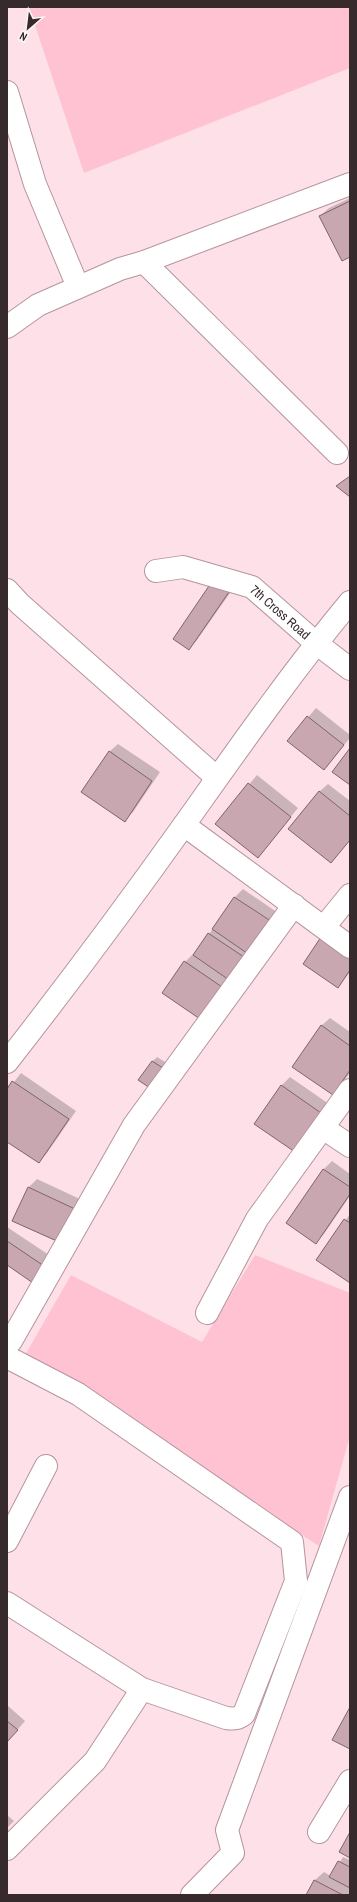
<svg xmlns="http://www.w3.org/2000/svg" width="357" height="1902" font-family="'Archivo Narrow',sans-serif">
<rect width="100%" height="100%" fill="#fee1e8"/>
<g fill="#fec2d3">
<polygon points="29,7 350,7 350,68 84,173"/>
<polygon points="255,1255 350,1293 350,1436 319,1546 24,1357 71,1275 202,1342"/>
</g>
<g fill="#0003">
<polygon points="350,198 350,256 320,216 329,208"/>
<polygon points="214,581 237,583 197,640 189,649"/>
<polygon points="316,708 350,735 350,738 324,769 288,741"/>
<polygon points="118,744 160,772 133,812 125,820 109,752"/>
<polygon points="257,775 298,808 258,857 216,824"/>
<polygon points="328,784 350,801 350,840 331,862 319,792"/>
<polygon points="243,889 284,917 211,1011 185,962 193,954 195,954 235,897"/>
<polygon points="350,938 350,972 338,987"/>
<polygon points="330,1018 350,1032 350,1073 333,1094 321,1026"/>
<polygon points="157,1057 170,1065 140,1080 152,1062"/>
<polygon points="21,1073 76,1111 47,1153 39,1162 7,1141 7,1091"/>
<polygon points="290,1077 329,1104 303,1142 255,1124 282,1085"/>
<polygon points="332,1161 350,1174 350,1196 324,1234 316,1242 323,1170"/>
<polygon points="37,1179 82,1200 67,1233 13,1220 29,1187"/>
<polygon points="350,1214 350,1282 318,1260"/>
<polygon points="7,1227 52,1257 41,1273 7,1263"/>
<polygon points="7,1705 25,1721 7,1742"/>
<polygon points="7,1815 14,1821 7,1828"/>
<polygon points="343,1857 350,1860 350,1895 307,1895 315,1880 324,1872 331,1876"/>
</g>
<g fill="#c9a7b0" stroke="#81636b">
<polygon points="350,201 350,257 342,261 319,216"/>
<polygon points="350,476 350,497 336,486"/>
<polygon points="213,580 229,592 189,650 173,639"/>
<polygon points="307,716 344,745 324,770 287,741"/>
<polygon points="350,748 350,785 332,772"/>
<polygon points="109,751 152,781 125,822 81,792"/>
<polygon points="248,783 291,817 258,858 215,824"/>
<polygon points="319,791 350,816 350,840 331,863 288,829"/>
<polygon points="234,897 277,925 254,958 212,929"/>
<polygon points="208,933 247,959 232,982 193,955"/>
<polygon points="323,934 350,953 350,970 338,988 303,964"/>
<polygon points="184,961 225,989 203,1021 162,993"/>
<polygon points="321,1025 350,1046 350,1070 333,1095 292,1067"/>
<polygon points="152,1061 166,1070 153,1090 138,1080"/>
<polygon points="12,1081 69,1119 39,1163 7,1142 7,1089"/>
<polygon points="281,1085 321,1113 295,1152 254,1124"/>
<polygon points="323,1169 350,1187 350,1194 316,1244 286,1223"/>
<polygon points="28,1187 75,1209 59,1242 12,1221"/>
<polygon points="344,1219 350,1223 350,1283 316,1260"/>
<polygon points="7,1241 44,1266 33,1283 7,1265"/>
<polygon points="350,1707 350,1749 332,1740"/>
<polygon points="7,1721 18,1730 7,1742"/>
<polygon points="350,1832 350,1858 339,1852"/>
<polygon points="338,1861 350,1867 350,1888 329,1877"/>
<polygon points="314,1880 343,1895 306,1895"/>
</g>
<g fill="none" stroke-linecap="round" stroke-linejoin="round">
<g stroke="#b5949d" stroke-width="24">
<g id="minor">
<polyline points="7,92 35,184 78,287"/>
<polyline points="144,262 337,453"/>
<polyline points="7,327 38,305 120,269 144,262 350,184"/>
<path id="s1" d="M156,571l27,-4 69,20 64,56 34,26"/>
<polyline points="7,590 20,604 216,777"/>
<polyline points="184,825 350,947"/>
<polyline points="324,927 350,895"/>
<path d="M7,1062c61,-78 120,-157 177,-237 54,-76 107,-152 166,-223"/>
<polyline points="323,1128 350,1146"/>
<polyline points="207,1313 257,1219 350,1090"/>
<polyline points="11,1341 134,1125 294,905"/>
<path d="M7,1357l71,37 214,148 4,39 -52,133c-6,5 -10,5 -18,4l-84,-29 -135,-86"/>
<polyline points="7,1541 46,1466"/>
<polyline points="319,1832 350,1781"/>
<polyline points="7,1849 95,1761 142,1689"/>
<polyline points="192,1895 233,1853 227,1830 350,1497"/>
</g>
</g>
<use href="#minor" stroke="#fff" stroke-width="22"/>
</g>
<g text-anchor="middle" stroke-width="3" stroke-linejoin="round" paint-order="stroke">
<g font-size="13" fill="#372a2d" stroke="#fcf5f7">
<text dy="5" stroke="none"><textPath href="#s1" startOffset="137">7th Cross Road</textPath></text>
</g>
</g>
<rect width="357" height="1902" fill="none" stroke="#372a2d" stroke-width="16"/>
<g transform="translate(28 28) rotate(208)" stroke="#fcf5f7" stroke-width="3" paint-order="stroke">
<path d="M0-3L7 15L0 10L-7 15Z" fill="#372a2d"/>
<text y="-6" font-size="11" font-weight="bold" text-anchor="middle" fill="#372a2d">N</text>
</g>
</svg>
